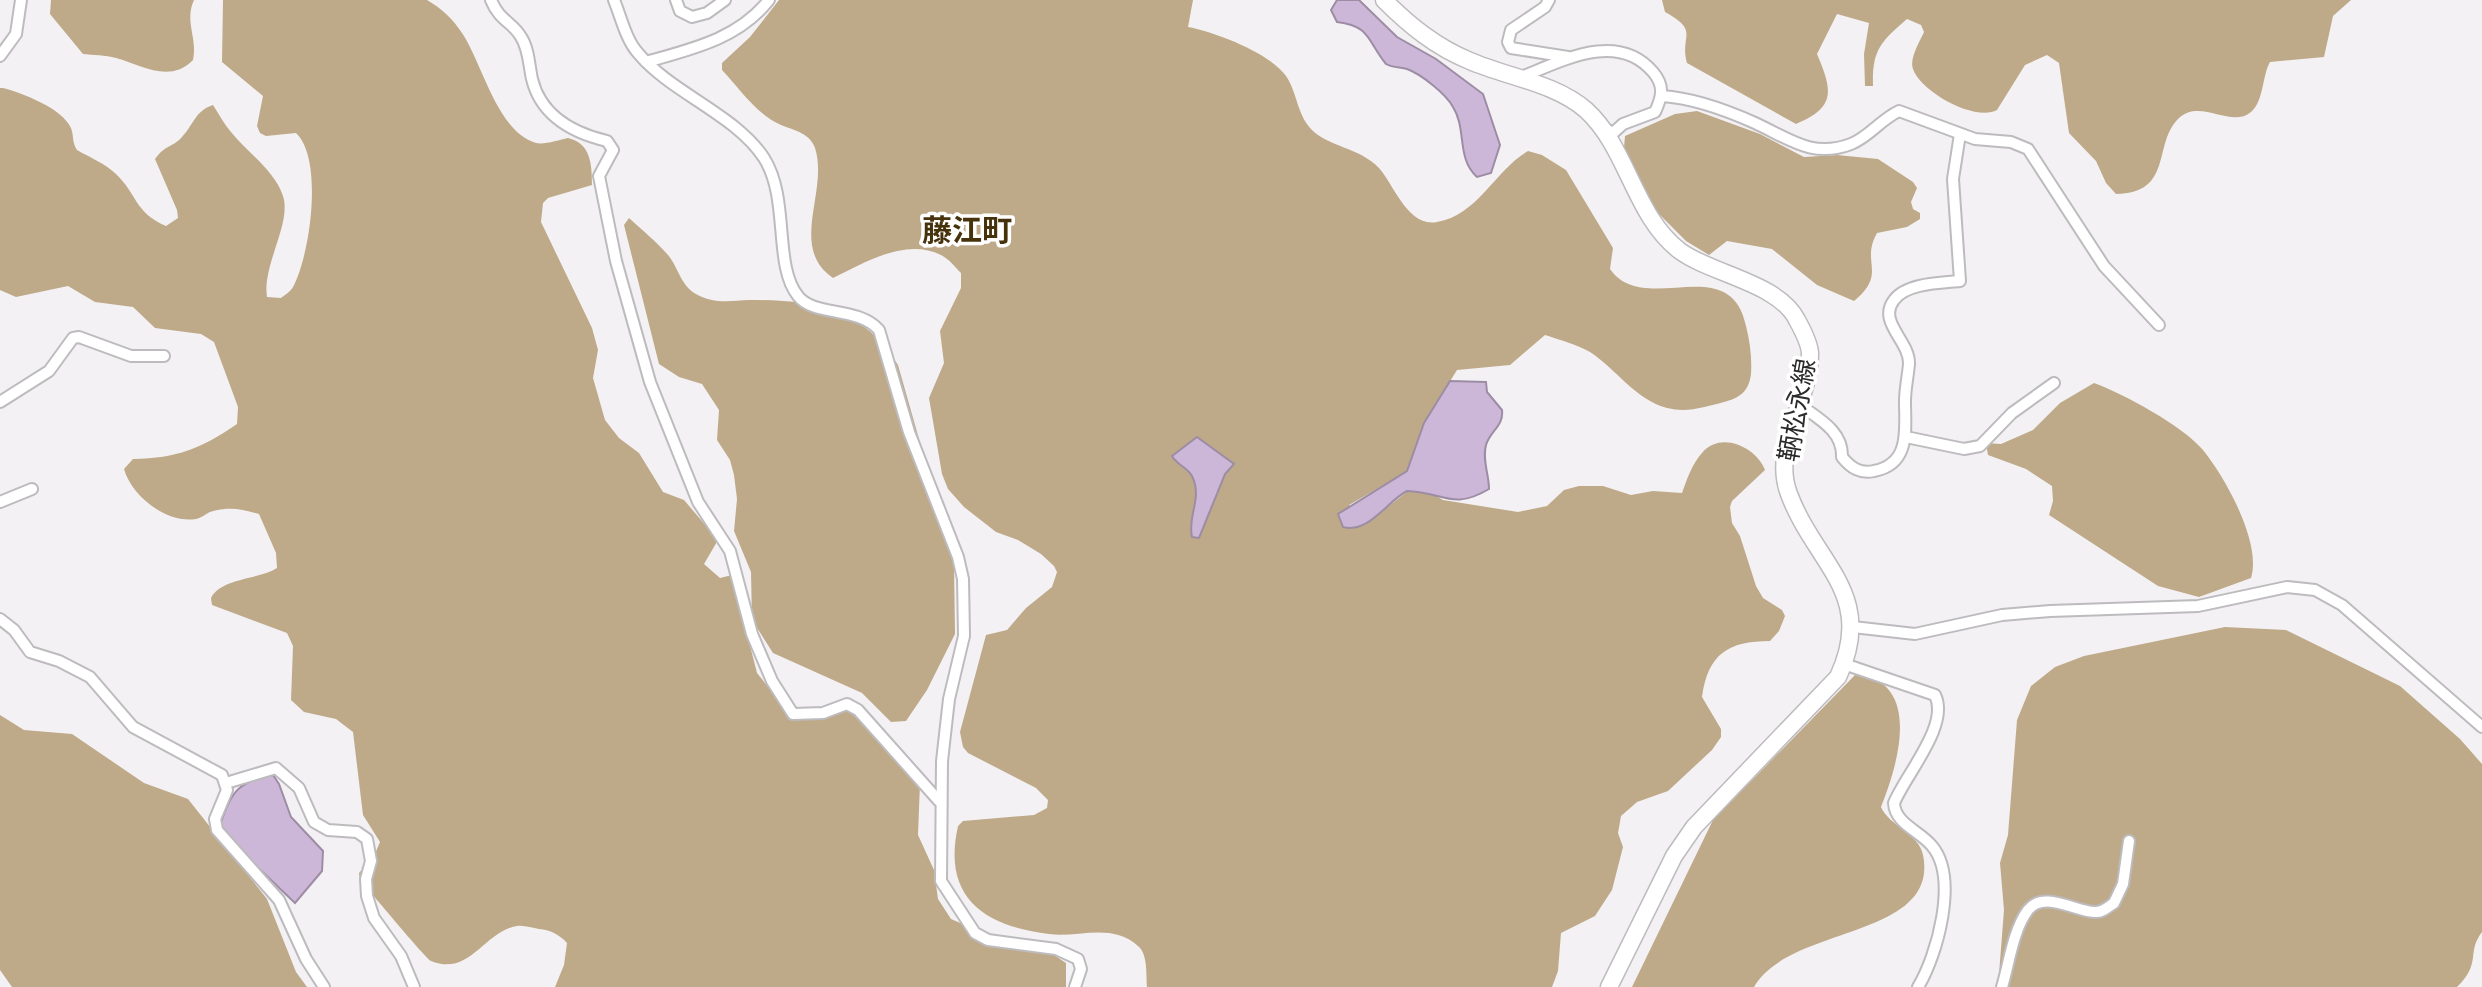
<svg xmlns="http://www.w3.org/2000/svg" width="2482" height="987" font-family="Cabin,'Noto Sans JP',sans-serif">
<rect width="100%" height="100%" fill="#f4f1f5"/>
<g fill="#beaa88">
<path d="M51,0h143c-10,21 4,39 -1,60 -23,24 -52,5 -77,-2 -11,-3 -23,-3 -33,-4l-33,-40z"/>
<path d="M223,0h204c14,8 26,19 35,33 20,29 35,99 74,110 8,2 23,-3 32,-5 23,5 24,27 24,47l-44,13 -5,5 -2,19 51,106 6,22 -5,28 12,42 14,18 20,15 24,39 21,8 34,40 -14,24 16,14 12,-3 25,98 31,39 44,-4 23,5 65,70 -2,52 16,35 4,29 13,20 47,20 50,12 18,12v24h-511l9,-22 3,-22c-8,-9 -17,-13 -28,-14 -7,-1 -15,-4 -22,-3 -33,5 -47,51 -86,35 -6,-3 -61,-70 -71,-81l-1,-7 15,-17 6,-14 -17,-27 -10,-83 -17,-13 -32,-7 -13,-12 2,-54 -6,-13 -75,-28 -1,-7c10,-20 47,-18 66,-30l-1,-15 -17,-39c-17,-5 -31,-8 -49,-2 -4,2 -9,6 -14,7 -30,5 -65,-24 -72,-50l9,-10c45,-1 67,-10 104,-35l1,-17 -24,-65 -13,-8 -46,-6 -22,-21 -38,-5 -27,-16 -52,11 -16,-7v-202h3c19,5 59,20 68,40 3,8 1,15 6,22 12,7 29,14 39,24 21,20 19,39 50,52l12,-8 -1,-8 -22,-51c11,-15 17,-11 27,-22 12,-13 13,-26 31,-32 6,9 11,19 18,27 16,20 44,39 52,64 9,27 -21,69 -16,101l14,1c4,-3 10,-7 12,-11 17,-31 31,-128 3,-154l-30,3 -6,-3 -3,-7 6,-30 -41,-34z"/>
<path d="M779,0h414l-5,27c27,5 82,26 98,49 11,16 11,38 25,53 17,18 48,18 68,39 14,15 29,60 58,54 41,-7 58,-52 91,-71l14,4 24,15 47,78 -3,21c34,49 120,-20 136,57 4,16 6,31 5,48 -2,17 -11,24 -27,28 -19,5 -37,11 -57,6 -31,-8 -51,-39 -77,-56 -14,-8 -30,-12 -45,-17l-35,30 -53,5 -33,53 -16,48 -59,34 22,15 37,-29 22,1 13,8 75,12 29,-6 17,-16 15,-4h24l28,9 22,-4 29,2c5,-14 10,-29 20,-40 19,-23 55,-5 63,17l-33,31 -2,6 2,16 8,13 16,50 7,12 19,12 3,6 -6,15 -9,10c-42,0 -62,13 -68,56l19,32v8l-9,13 -44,41 -31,11 -16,14 -3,17 5,14 -11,43 -17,26 -34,17 -3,38 -6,16h-405c-1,-12 1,-33 -9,-41 -26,-24 -60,-8 -89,-12 -66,-8 -107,-37 -91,-108l5,-5 71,-6 13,-7 1,-8 -12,-12 -68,-35 -5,-6 -3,-15 26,-97 21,-5 19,-22 26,-21 5,-15 -3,-6 -13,-12 -23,-14 -22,-8 -32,-25 -16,-18 -6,-15 -13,-76 15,-35 -4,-32 21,-43v-15c-6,-6 -12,-14 -20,-18 -35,-18 -77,8 -108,23 -45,-31 -4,-86 -18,-130 -5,-15 -22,-18 -34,-23 -25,-11 -41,-36 -59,-55v-7l28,-26z"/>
<path d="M1662,0h689l-18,16 -9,41 -54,5c-8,14 -6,39 -19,50 -20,17 -50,-14 -72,6 -27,26 -5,75 -63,76l-10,-11 -10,-22 -27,-28 -10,-70 -12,-8 -22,10 -28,45c-22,12 -76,-18 -84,-41 -4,-10 7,-28 11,-37l-3,-7 -14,-6c-27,23 -35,32 -34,67h-8l-1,-32 5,-31 -32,-9 -20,40c15,36 20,53 -21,70l-109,-61c-8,-28 14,-31 -22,-51z"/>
<path d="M1697,111l63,23 44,23 33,-2 41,4 35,23 4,6 -6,14 2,7 7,4v6l-13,8 -30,6c-17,30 11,40 -23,68l-37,-16 -45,-36 -45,-8 -18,14 -23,-14 -35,-35 -28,-47 2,-23 50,-22z"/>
<path d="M629,218c13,12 28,24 39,37 10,12 13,31 28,39 17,10 34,7 53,6 64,0 113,7 149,65l56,197 1,72 -28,56 -21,31 -15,1 -29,-29 -89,-40 -21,-33 -1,-48 -17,-41 3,-32 -3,-24 -4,-15 -13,-20 2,-30 -17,-26 -23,-7 -20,-13 -35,-139z"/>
<path d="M2094,383c30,11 89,43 109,67 22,27 59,93 48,128l-52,19 -41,-11 -109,-71 4,-14 -1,-15 -26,-17 -38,-14 -2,-12 15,1 32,-14 27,-27z"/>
<path d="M2225,627l61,3 114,56 60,53 22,25v168c-16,21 0,31 -25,55h-455l-3,-13 5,-64 -4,-47 8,-28 9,-115 14,-34 24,-19 29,-11z"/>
<path d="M1856,674c68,8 41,93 25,133 8,19 38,26 42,48 17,84 -134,70 -169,132h-122l81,-167z"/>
<polygon points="0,715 24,730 72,734 144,783 188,799 267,899 296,972 307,987 12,987 0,970"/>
</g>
<g fill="#cdb7d8" stroke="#9d8da4" stroke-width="2">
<path d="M1337,0h22l38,37 39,22 47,35 17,51 -9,28 -14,4c-21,-19 -10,-48 -24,-70 -7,-13 -32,-33 -46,-38 -7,-2 -14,-1 -21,-5 -19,-23 -15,-38 -49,-42l-6,-12z"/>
<path d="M1450,381l36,1 1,10 15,18c2,16 -12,21 -16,35 -4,15 3,29 3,44 -37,22 -45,3 -82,2 -20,10 -38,43 -64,36l-5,-13 69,-43 17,-48z"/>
<path d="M1197,437l37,27 -9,10 -26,64 -7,-1c-5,-21 11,-39 0,-61 -5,-9 -15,-11 -20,-20z"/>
<path d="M273,775l6,9 12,33 32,34 -1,20 -27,32 -44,-42 -31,-36c12,-34 17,-43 53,-50z"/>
</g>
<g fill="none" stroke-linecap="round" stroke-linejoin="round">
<g stroke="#bdbbbe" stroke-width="14">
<g id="street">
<path d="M491,0c9,22 22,22 30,37 8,12 8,29 11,42 9,37 41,54 75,62l6,9 -14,26 17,85 34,121 48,120 32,49 22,83 20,47 21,33 30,-1 24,-9 11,6 81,91"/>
<path d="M614,0c7,17 12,40 24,53 33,40 97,61 126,105 26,41 9,107 34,138 16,21 60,10 81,34l30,102 49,125 5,22 1,57 -15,63 -7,62 -1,120 34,52 13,7 68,9 22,10 3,10 -6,18"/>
<polyline points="676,0 680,11 692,17 707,13 725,0"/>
<polyline points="1549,0 1545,7 1511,30 1508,42 1511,48 1568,57"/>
<polyline points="0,56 16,34 21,0"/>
<path d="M646,62c46,-13 92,-23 123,-62"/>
<path d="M1519,78c43,-17 98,-48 134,-6 12,14 9,25 2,40l-32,12 -10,9 -9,-5"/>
<path d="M1662,96c32,2 64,14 93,27 33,15 57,36 96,21 18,-7 29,-24 48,-33l76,28 36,3 17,7 76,117 55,59"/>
<polyline points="0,402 49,371 73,338 79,337 131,356 164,356"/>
<path d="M1800,405c19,14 43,26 42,52 9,11 18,17 32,14 37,-7 31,-42 31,-70 0,-12 3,-25 4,-37 1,-23 -32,-42 -15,-64 12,-17 47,-17 66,-19l-7,-102 7,-45"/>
<polyline points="1906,437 1964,449 1980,446 2012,413 2054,383"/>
<polyline points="0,502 32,489"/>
<polyline points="0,619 14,630 30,652 59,661 90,677 133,727 222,775 227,790 215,819 217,830 279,900 306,959 324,987"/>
<polyline points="1853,627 1915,634 2002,615 2050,611 2198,606 2287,587 2315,590 2342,605 2482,727"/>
<path d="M1844,664l91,31c15,30 -29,79 -41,108 1,21 26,28 38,43 27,32 5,110 -14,141"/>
<polyline points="226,783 276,768 299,788 314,822 328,830 357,832 367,839 371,861 366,879 367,896 374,918 401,956 414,987"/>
<path d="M2002,987c7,-23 11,-57 26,-77 15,-20 47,1 66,2 8,1 14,-5 20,-9l9,-19 6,-43"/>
</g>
</g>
<g stroke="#bdbbbe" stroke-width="19">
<path id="primary" d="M1384,0c26,26 52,47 86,61 37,16 85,22 116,49 42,38 48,106 94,141 31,23 99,32 117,69 5,9 13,24 13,34 0,47 -39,93 -21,140 26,70 88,100 49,183l-144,150 -20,29 -65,131"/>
</g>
<use href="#street" stroke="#fff" stroke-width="10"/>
<use href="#primary" stroke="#fff" stroke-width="16"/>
</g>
<g text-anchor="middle" stroke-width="7" stroke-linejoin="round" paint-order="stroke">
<g font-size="26" fill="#2c2b2c" stroke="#fff">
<text transform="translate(1797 410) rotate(-80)" y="9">鞆松永線</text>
</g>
<g font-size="30" font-weight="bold" fill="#46320b" stroke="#fff">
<text x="967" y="241">藤江町</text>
</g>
</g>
</svg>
